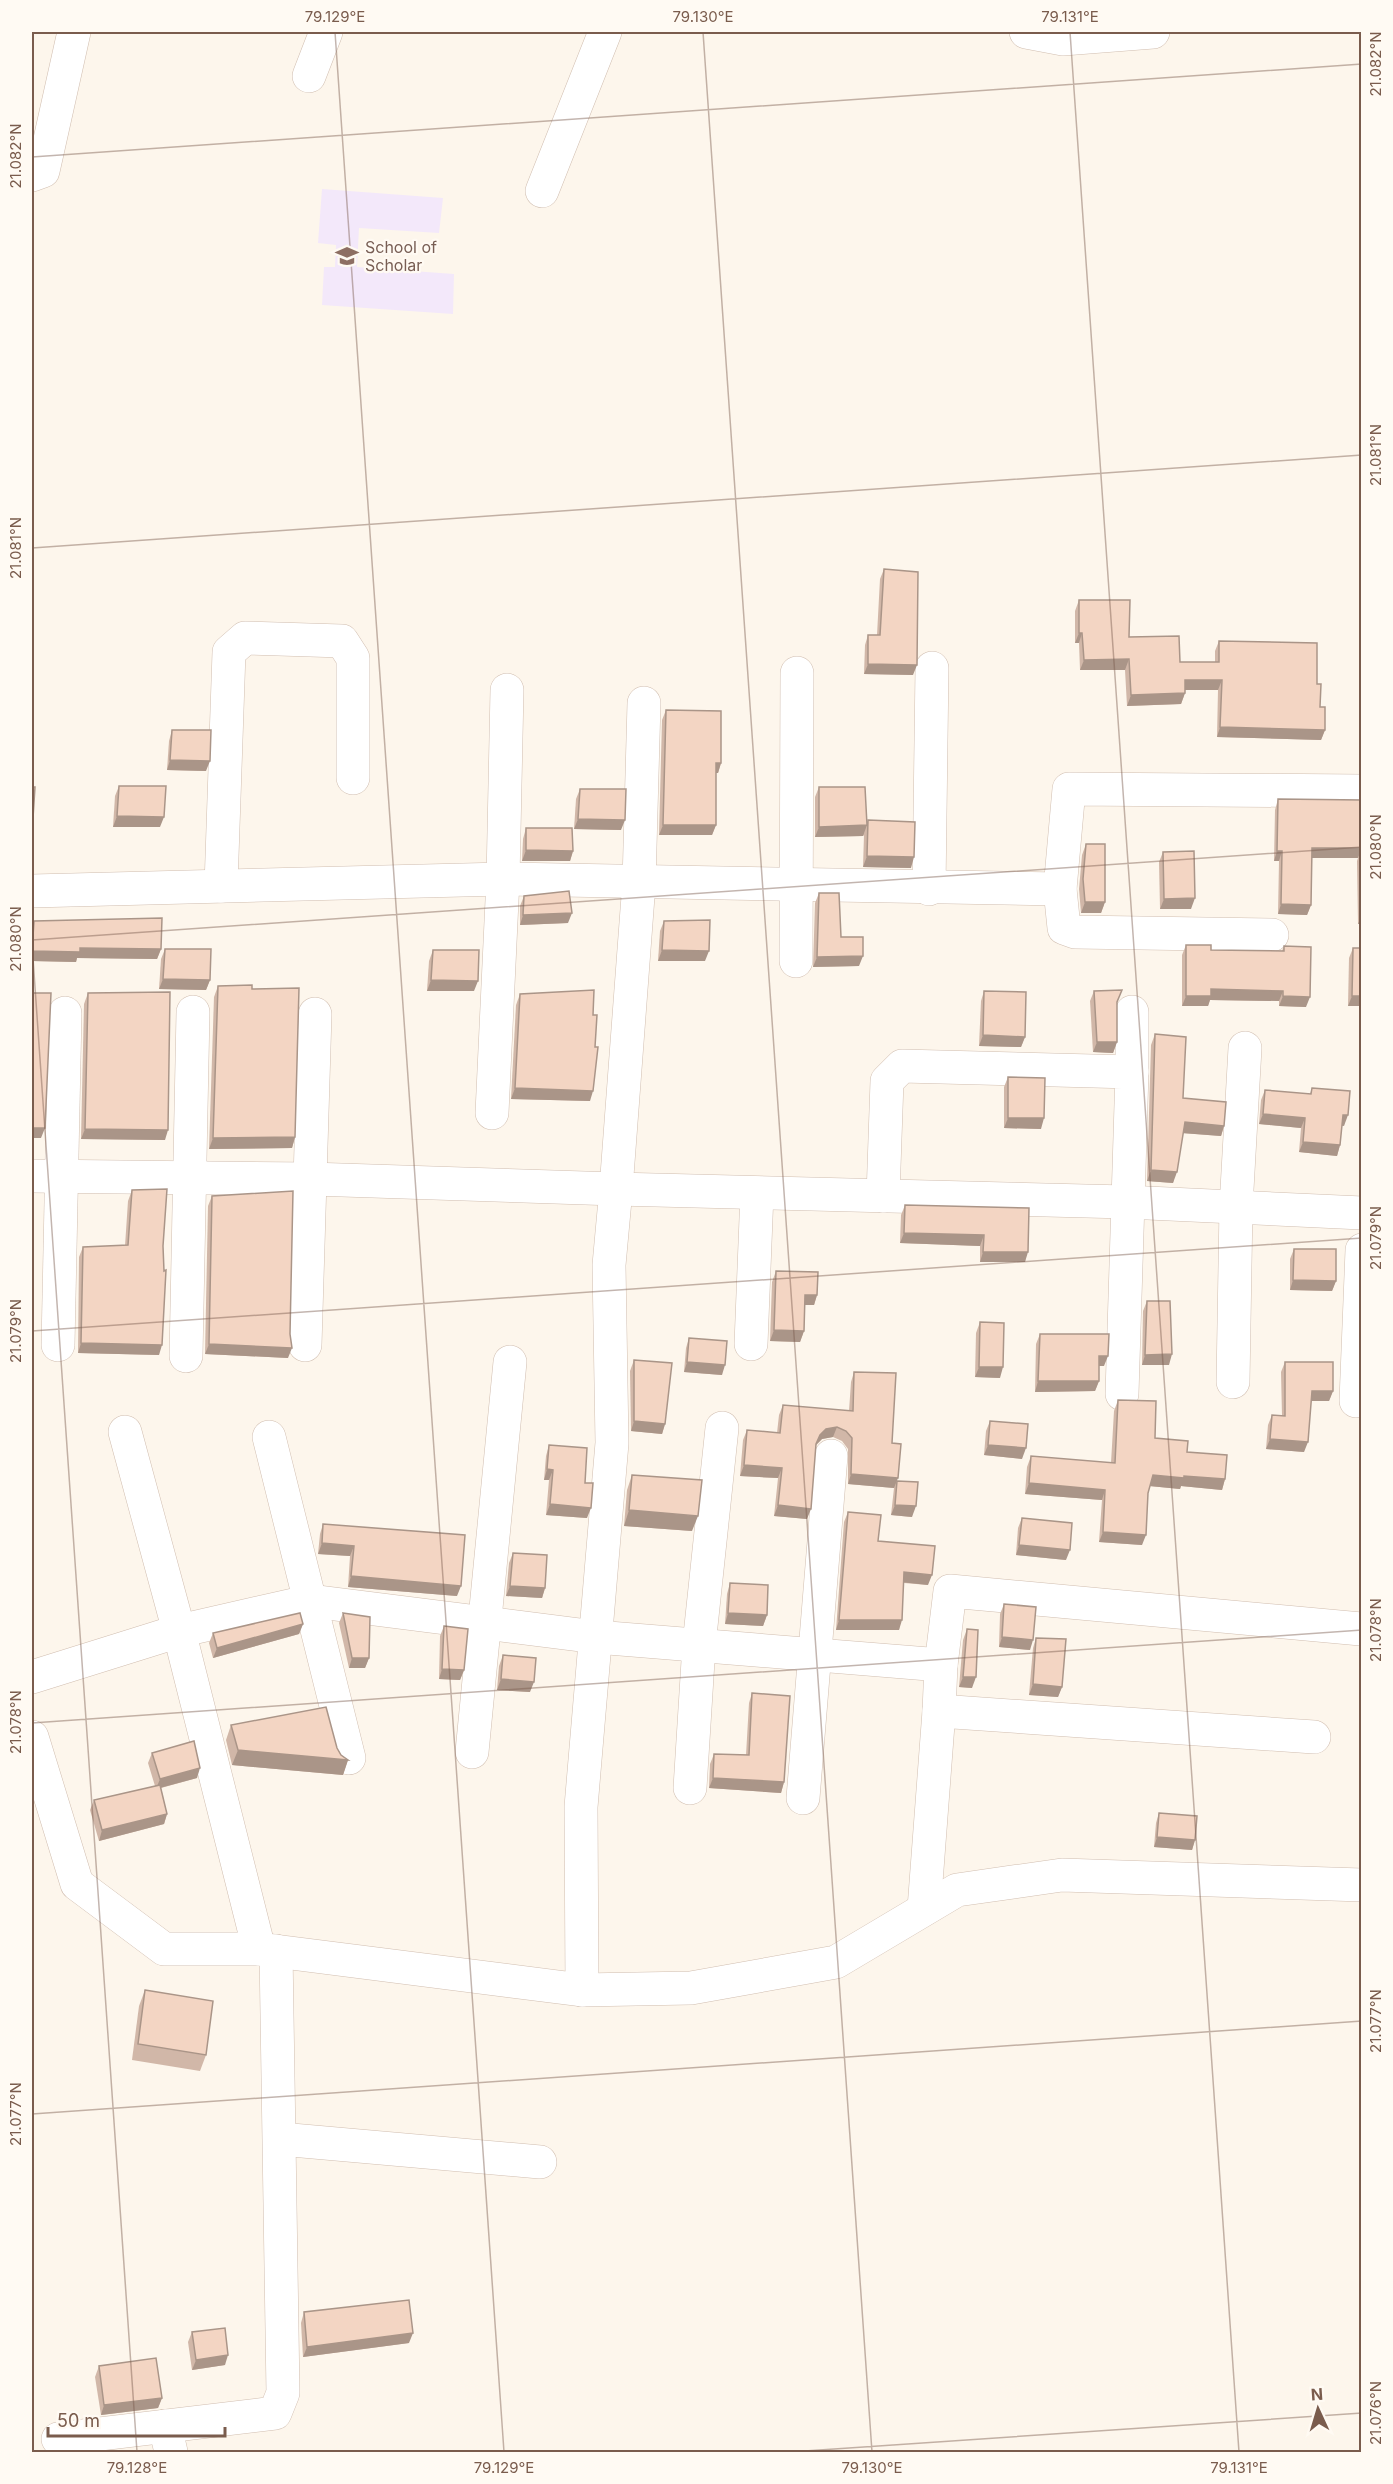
<svg xmlns="http://www.w3.org/2000/svg" width="1393" height="2484" font-family="Inter,sans-serif">
<rect width="100%" height="100%" fill="#fdf6ec"/>
<polygon fill="#f3e8fa" points="322,189 443,198 439,233 359,228 357,267 454,274 453,314 322,305 324,267 335,267 336,245 318,243"/>
<g fill="none" stroke-linecap="round" stroke-linejoin="round">
<g stroke="#d1beb0" stroke-width="34">
<g id="minor">
<polyline points="1026,32 1063,39 1153,32"/>
<polyline points="309,76 326,32"/>
<polyline points="32,175 43,171 74,32"/>
<polyline points="542,191 605,32"/>
<polyline points="644,703 639,883 616,1189 1126,1202 1362,1213"/>
<polyline points="221,886 229,652 245,638 342,641 353,658 353,778"/>
<polyline points="929,889 932,668"/>
<polyline points="32,891 503,879 1060,889"/>
<polyline points="1272,935 1075,932 1064,928 1060,889 1069,789 1362,791"/>
<polyline points="796,961 797,673"/>
<polyline points="1132,1072 1132,1012"/>
<polyline points="492,1113 503,879 507,690"/>
<polyline points="32,1176 311,1179 616,1189 609,1265 612,1443 581,1807 582,1990"/>
<polyline points="883,1196 887,1081 902,1066 1132,1072 1122,1394"/>
<polyline points="751,1344 757,1193"/>
<polyline points="58,1345 65,1013"/>
<polyline points="305,1345 315,1014"/>
<polyline points="186,1356 193,1012"/>
<polyline points="1233,1382 1236,1207 1245,1048"/>
<polyline points="1356,1401 1362,1250"/>
<polyline points="125,1432 179,1631 311,1601 596,1637 941,1665 950,1591 1361,1629"/>
<polyline points="269,1437 349,1758"/>
<polyline points="941,1665 939,1711 1314,1737"/>
<polyline points="32,1677 179,1631 259,1949"/>
<polyline points="32,1737 77,1884 164,1949 259,1949 582,1990 691,1988 836,1962 957,1890 1062,1875 1362,1885"/>
<polyline points="472,1752 510,1362"/>
<polyline points="690,1788 699,1645 722,1428"/>
<polyline points="803,1798 831,1456"/>
<polyline points="924,1909 939,1711"/>
<polyline points="280,2139 540,2162"/>
<polyline points="165,2426 171,2452"/>
<polyline points="58,2439 275,2413 283,2393 276,1951"/>
</g>
</g>
<use href="#minor" stroke="#fff" stroke-width="33"/>
</g>
<g fill="#d1b7a8">
<polygon points="884,569 913,675 864,674 865,645 868,635 877,635 880,579"/>
<polygon points="1079,600 1129,637 1180,662 1215,662 1215,651 1219,641 1317,684 1320,707 1325,730 1321,740 1217,737 1218,690 1185,690 1185,693 1181,704 1127,706 1125,670 1080,670 1079,643 1075,643 1075,611"/>
<polygon points="666,710 721,763 718,773 716,773 716,825 712,835 659,835 662,720"/>
<polygon points="172,730 206,771 167,770 169,741"/>
<polygon points="119,786 160,827 113,827 115,796"/>
<polygon points="819,787 867,821 911,868 863,867 864,835 863,836 815,837 815,797"/>
<polygon points="580,789 621,830 574,829 576,799"/>
<polygon points="1278,799 1362,800 1362,924 1358,924 1357,861 1358,858 1312,858 1311,905 1307,915 1278,914 1279,861 1274,861 1275,810"/>
<polygon points="526,828 573,851 570,861 522,861 523,839"/>
<polygon points="1086,844 1105,902 1101,913 1081,913 1079,889 1082,855"/>
<polygon points="1163,852 1191,909 1160,909 1159,862"/>
<polygon points="819,893 841,937 859,966 813,967 815,903"/>
<polygon points="524,896 568,923 520,925 520,906"/>
<polygon points="34,921 161,949 157,959 77,958 76,962 32,961 32,929"/>
<polygon points="664,921 705,961 658,961 660,931"/>
<polygon points="1186,945 1211,950 1282,951 1284,946 1306,1007 1279,1006 1279,1001 1210,1000 1208,1006 1182,1006 1182,955"/>
<polygon points="1353,948 1362,1006 1348,1006 1349,958"/>
<polygon points="165,949 210,980 206,990 159,989 161,959"/>
<polygon points="433,950 474,991 427,991 429,961"/>
<polygon points="218,986 252,989 295,1137 292,1148 209,1149 214,997"/>
<polygon points="984,991 1025,1037 1021,1047 979,1046 981,1001"/>
<polygon points="1094,991 1117,1003 1117,1042 1113,1053 1093,1052 1090,1001"/>
<polygon points="88,993 165,1140 81,1139 84,1004"/>
<polygon points="520,994 590,1101 511,1099 516,1005"/>
<polygon points="1155,1034 1183,1098 1224,1126 1221,1136 1183,1133 1173,1183 1147,1181 1151,1045"/>
<polygon points="1008,1077 1041,1129 1004,1128 1004,1087"/>
<polygon points="1312,1088 1344,1126 1342,1126 1340,1145 1337,1156 1299,1152 1301,1128 1259,1124 1261,1100 1265,1090 1310,1094"/>
<polygon points="132,1190 163,1246 159,1355 78,1353 79,1257 83,1247 125,1246 128,1201"/>
<polygon points="212,1196 288,1358 205,1354 208,1206"/>
<polygon points="905,1205 1029,1208 1025,1262 980,1262 980,1246 900,1243 901,1215"/>
<polygon points="1294,1249 1336,1281 1332,1291 1290,1290 1290,1259"/>
<polygon points="776,1271 817,1295 814,1305 805,1305 804,1331 800,1342 770,1341 772,1282"/>
<polygon points="1147,1301 1169,1365 1142,1365 1143,1311"/>
<polygon points="980,1322 1000,1378 975,1377 976,1333"/>
<polygon points="1040,1334 1104,1366 1099,1366 1099,1381 1095,1391 1035,1392 1036,1344"/>
<polygon points="689,1338 722,1375 684,1372 686,1348"/>
<polygon points="634,1360 665,1424 662,1434 631,1431 630,1371"/>
<polygon points="1285,1362 1333,1391 1329,1401 1311,1401 1304,1452 1266,1449 1268,1425 1272,1415 1282,1416 1281,1372"/>
<polygon points="854,1372 892,1443 897,1481 912,1517 891,1515 894,1488 848,1484 848,1449 842,1441 833,1437 822,1439 816,1445 807,1519 774,1516 778,1478 740,1476 743,1440 747,1430 777,1433 779,1415 783,1405 849,1411 851,1382"/>
<polygon points="1118,1400 1155,1438 1187,1452 1225,1479 1222,1490 1181,1486 1180,1489 1150,1486 1148,1493 1142,1545 1099,1542 1102,1500 1025,1494 1027,1467 1031,1456 1111,1463 1114,1411"/>
<polygon points="990,1421 1022,1459 984,1455 986,1431"/>
<polygon points="549,1445 587,1518 546,1515 549,1480 544,1480 546,1456"/>
<polygon points="632,1475 692,1531 624,1526 627,1490"/>
<polygon points="848,1512 878,1541 928,1585 904,1583 899,1630 836,1630 844,1522"/>
<polygon points="1022,1518 1066,1560 1016,1555 1018,1528"/>
<polygon points="323,1524 457,1596 348,1587 350,1556 318,1554 320,1534"/>
<polygon points="513,1553 545,1588 542,1598 506,1596 509,1563"/>
<polygon points="730,1583 767,1615 763,1626 725,1624 727,1594"/>
<polygon points="1004,1604 1030,1650 999,1647 1000,1614"/>
<polygon points="343,1613 369,1658 365,1668 349,1668 339,1623"/>
<polygon points="303,1624 299,1634 213,1658 209,1643 213,1633"/>
<polygon points="444,1626 464,1670 460,1680 439,1679 440,1636"/>
<polygon points="967,1629 972,1688 959,1687 963,1640"/>
<polygon points="1036,1638 1062,1687 1058,1697 1029,1695 1033,1648"/>
<polygon points="503,1655 530,1692 497,1690 499,1666"/>
<polygon points="752,1693 784,1782 781,1793 709,1788 710,1764 714,1754 746,1755 749,1703"/>
<polygon points="231,1725 337,1748 341,1755 348,1760 343,1775 232,1765 226,1740"/>
<polygon points="152,1753 197,1778 161,1788 167,1814 164,1824 99,1841 90,1810 94,1800 155,1786 148,1763"/>
<polygon points="1159,1813 1195,1840 1192,1850 1154,1847 1156,1823"/>
<polygon points="145,1990 206,2055 200,2071 132,2060 139,2006"/>
<polygon points="304,2312 409,2343 303,2357 301,2323"/>
<polygon points="192,2332 225,2365 192,2370 188,2342"/>
<polygon points="99,2366 162,2398 158,2408 101,2415 95,2377"/>
</g>
<g fill="#aa9588">
<polygon points="1079,633 1082,633 1079,643 1075,643"/>
<polygon points="1129,659 1125,670 1080,670 1084,660"/>
<polygon points="868,664 917,665 913,675 864,674"/>
<polygon points="1185,680 1222,680 1218,690 1181,690"/>
<polygon points="1185,693 1181,704 1127,706 1131,695"/>
<polygon points="1220,727 1325,730 1321,740 1217,737"/>
<polygon points="170,760 210,761 206,771 167,770"/>
<polygon points="716,763 721,763 718,773 712,773"/>
<polygon points="117,816 164,817 160,827 113,827"/>
<polygon points="578,819 625,820 621,830 574,829"/>
<polygon points="663,825 716,825 712,835 659,835"/>
<polygon points="867,825 863,836 815,837 819,827"/>
<polygon points="1312,848 1362,848 1362,858 1361,850 1358,858 1308,858"/>
<polygon points="526,850 573,851 570,861 522,861"/>
<polygon points="1277,851 1282,851 1279,861 1274,861"/>
<polygon points="867,856 914,857 911,868 863,867"/>
<polygon points="1195,898 1191,909 1160,909 1164,899"/>
<polygon points="1085,902 1105,902 1101,913 1081,913"/>
<polygon points="1281,904 1311,905 1307,915 1278,914"/>
<polygon points="572,913 568,923 520,925 523,915"/>
<polygon points="1362,914 1362,924 1358,924"/>
<polygon points="80,948 161,949 157,959 77,958 76,962 32,961 32,951"/>
<polygon points="662,950 709,951 705,961 658,961"/>
<polygon points="863,956 859,966 813,967 817,957"/>
<polygon points="163,979 210,980 206,990 159,989"/>
<polygon points="431,980 478,981 474,991 427,991"/>
<polygon points="1211,989 1283,991 1279,1001 1210,1000 1208,1006 1182,1006 1186,996"/>
<polygon points="1283,996 1310,997 1306,1007 1279,1006"/>
<polygon points="1352,996 1362,996 1362,1006 1348,1006"/>
<polygon points="983,1035 1025,1037 1021,1047 979,1046"/>
<polygon points="1097,1042 1117,1042 1113,1053 1093,1052"/>
<polygon points="515,1088 593,1091 590,1101 511,1099"/>
<polygon points="1263,1114 1305,1118 1301,1128 1259,1124"/>
<polygon points="1343,1115 1348,1115 1344,1126 1340,1125"/>
<polygon points="1008,1118 1044,1118 1041,1129 1004,1128"/>
<polygon points="1185,1122 1224,1126 1221,1136 1181,1133"/>
<polygon points="32,1128 45,1128 41,1138 32,1138"/>
<polygon points="85,1129 168,1130 165,1140 81,1139"/>
<polygon points="295,1137 292,1148 209,1149 213,1138"/>
<polygon points="1303,1142 1340,1145 1337,1156 1299,1152"/>
<polygon points="1151,1170 1177,1172 1173,1183 1147,1181"/>
<polygon points="904,1233 984,1235 980,1246 900,1243"/>
<polygon points="983,1252 1028,1252 1025,1262 980,1262"/>
<polygon points="1293,1280 1336,1281 1332,1291 1290,1290"/>
<polygon points="805,1295 817,1295 814,1305 801,1305"/>
<polygon points="774,1330 804,1331 800,1342 770,1341"/>
<polygon points="81,1343 162,1345 159,1355 78,1353"/>
<polygon points="209,1344 292,1348 288,1358 205,1354"/>
<polygon points="1172,1354 1169,1365 1142,1365 1145,1355"/>
<polygon points="1099,1356 1108,1356 1104,1366 1095,1366"/>
<polygon points="687,1362 725,1365 722,1375 684,1372"/>
<polygon points="979,1367 1003,1367 1000,1378 975,1377"/>
<polygon points="1038,1381 1099,1381 1095,1391 1035,1392"/>
<polygon points="1312,1391 1333,1391 1329,1401 1308,1401"/>
<polygon points="634,1421 665,1424 662,1434 631,1431"/>
<polygon points="837,1427 833,1437 822,1439 816,1445 820,1435 826,1429"/>
<polygon points="1270,1439 1308,1442 1304,1452 1266,1449"/>
<polygon points="988,1445 1026,1448 1022,1459 984,1455"/>
<polygon points="744,1465 782,1468 778,1478 740,1476"/>
<polygon points="547,1469 553,1470 549,1480 544,1480"/>
<polygon points="851,1474 898,1478 894,1488 848,1484"/>
<polygon points="1153,1475 1184,1476 1225,1479 1222,1490 1181,1486 1180,1489 1149,1486"/>
<polygon points="1029,1483 1105,1490 1102,1500 1025,1494"/>
<polygon points="550,1504 591,1508 587,1518 546,1515"/>
<polygon points="778,1505 811,1509 807,1519 774,1516"/>
<polygon points="895,1505 916,1506 912,1517 891,1515"/>
<polygon points="629,1510 698,1516 692,1531 624,1526"/>
<polygon points="1103,1532 1146,1535 1142,1545 1099,1542"/>
<polygon points="322,1543 354,1546 350,1556 318,1554"/>
<polygon points="1019,1545 1070,1550 1066,1560 1016,1555"/>
<polygon points="904,1572 932,1575 928,1585 900,1582"/>
<polygon points="351,1576 461,1586 457,1596 348,1587"/>
<polygon points="510,1586 545,1588 542,1598 506,1596"/>
<polygon points="728,1613 767,1615 763,1626 725,1624"/>
<polygon points="839,1620 902,1620 899,1630 836,1630"/>
<polygon points="303,1624 299,1634 213,1658 217,1648"/>
<polygon points="1002,1637 1033,1640 1030,1650 999,1647"/>
<polygon points="352,1658 369,1658 365,1668 349,1668"/>
<polygon points="442,1669 464,1670 460,1680 439,1679"/>
<polygon points="963,1677 976,1677 972,1688 959,1687"/>
<polygon points="501,1679 534,1682 530,1692 497,1690"/>
<polygon points="1033,1684 1062,1687 1058,1697 1029,1695"/>
<polygon points="238,1750 348,1760 343,1775 232,1765"/>
<polygon points="200,1768 197,1778 156,1789 160,1779"/>
<polygon points="713,1778 784,1782 781,1793 709,1788"/>
<polygon points="167,1814 164,1824 99,1841 102,1830"/>
<polygon points="1157,1837 1195,1840 1192,1850 1154,1847"/>
<polygon points="413,2333 409,2343 303,2357 307,2347"/>
<polygon points="228,2355 225,2365 192,2370 196,2360"/>
<polygon points="162,2398 158,2408 101,2415 104,2405"/>
</g>
<g fill="#f3d5c3" stroke="#aa9588" stroke-width="1.5">
<polygon points="884,569 918,572 917,665 868,664 868,635 880,635"/>
<polygon points="1079,600 1130,600 1129,637 1179,636 1180,662 1219,662 1219,641 1317,643 1317,684 1321,684 1320,707 1325,707 1325,730 1220,727 1222,680 1185,680 1185,693 1131,695 1129,659 1084,660 1082,633 1079,633"/>
<polygon points="666,710 721,711 721,763 716,763 716,825 663,825"/>
<polygon points="172,730 211,730 210,761 170,760"/>
<polygon points="119,786 166,786 164,817 117,816"/>
<polygon points="32,787 35,787 33,818 32,818"/>
<polygon points="819,787 865,787 867,825 819,827"/>
<polygon points="580,789 626,789 625,820 578,819"/>
<polygon points="1278,799 1362,800 1362,848 1312,848 1311,905 1281,904 1282,851 1277,851"/>
<polygon points="868,820 915,822 914,857 867,856"/>
<polygon points="526,828 572,828 573,851 526,850"/>
<polygon points="1086,844 1105,844 1105,902 1085,902 1083,879"/>
<polygon points="1194,851 1195,898 1164,899 1163,852"/>
<polygon points="569,891 572,913 523,915 524,896"/>
<polygon points="819,893 839,893 841,937 863,937 863,956 817,957"/>
<polygon points="162,918 161,949 80,948 80,952 32,951 34,921"/>
<polygon points="710,920 709,951 662,950 664,921"/>
<polygon points="1186,945 1211,945 1211,950 1284,951 1284,946 1311,947 1310,997 1283,996 1283,991 1211,989 1211,996 1186,996"/>
<polygon points="1353,948 1362,948 1362,996 1352,996"/>
<polygon points="165,949 211,949 210,980 163,979"/>
<polygon points="433,950 479,950 478,981 431,980"/>
<polygon points="252,985 252,989 299,988 295,1137 213,1138 218,986"/>
<polygon points="594,990 593,1015 597,1015 595,1047 598,1047 593,1091 515,1088 520,994"/>
<polygon points="1122,990 1117,1002 1117,1042 1097,1042 1094,991"/>
<polygon points="984,991 1026,992 1025,1037 983,1035"/>
<polygon points="170,992 168,1130 85,1129 88,993"/>
<polygon points="32,993 51,993 45,1128 32,1128"/>
<polygon points="1155,1034 1186,1037 1183,1098 1226,1102 1224,1126 1185,1122 1177,1172 1151,1170"/>
<polygon points="1008,1077 1045,1078 1044,1118 1008,1118"/>
<polygon points="1312,1088 1350,1091 1348,1115 1343,1115 1340,1145 1303,1142 1305,1118 1263,1114 1265,1090 1311,1094"/>
<polygon points="167,1189 163,1246 164,1271 166,1270 162,1345 81,1343 83,1247 128,1245 132,1190"/>
<polygon points="293,1191 290,1334 292,1348 209,1344 212,1196"/>
<polygon points="905,1205 1029,1208 1028,1252 983,1252 984,1235 904,1233"/>
<polygon points="1294,1249 1336,1249 1336,1281 1293,1280"/>
<polygon points="776,1271 818,1272 817,1295 805,1295 804,1331 774,1330"/>
<polygon points="1147,1301 1170,1301 1172,1354 1145,1355"/>
<polygon points="980,1322 1004,1323 1003,1367 979,1367"/>
<polygon points="1040,1334 1109,1334 1108,1356 1099,1356 1099,1381 1038,1381"/>
<polygon points="689,1338 727,1341 725,1365 687,1362"/>
<polygon points="634,1360 672,1363 665,1424 634,1421"/>
<polygon points="1285,1362 1333,1362 1333,1391 1312,1391 1308,1442 1270,1439 1272,1415 1285,1416"/>
<polygon points="854,1372 896,1373 892,1443 901,1444 898,1478 851,1474 852,1438 846,1431 837,1427 826,1429 820,1435 816,1444 811,1509 778,1505 782,1468 744,1465 747,1430 780,1433 783,1405 853,1411"/>
<polygon points="1118,1400 1156,1401 1155,1438 1188,1441 1187,1452 1227,1455 1225,1479 1184,1476 1184,1478 1153,1475 1148,1493 1146,1535 1103,1532 1105,1490 1029,1483 1031,1456 1115,1463"/>
<polygon points="990,1421 1028,1424 1026,1448 988,1445"/>
<polygon points="549,1445 587,1448 585,1483 593,1483 591,1508 550,1504 553,1470 547,1469"/>
<polygon points="632,1475 702,1480 698,1516 629,1510"/>
<polygon points="897,1481 918,1482 916,1506 895,1505"/>
<polygon points="848,1512 881,1515 878,1541 935,1546 932,1575 904,1572 902,1620 839,1620"/>
<polygon points="1022,1518 1072,1523 1070,1550 1019,1545"/>
<polygon points="323,1524 465,1535 461,1586 351,1576 354,1546 322,1543"/>
<polygon points="513,1553 547,1555 545,1588 510,1586"/>
<polygon points="730,1583 768,1585 767,1615 728,1613"/>
<polygon points="1004,1604 1036,1607 1033,1640 1002,1637"/>
<polygon points="300,1613 303,1624 217,1648 213,1633"/>
<polygon points="343,1613 370,1617 369,1658 352,1658"/>
<polygon points="444,1626 468,1629 464,1670 442,1669"/>
<polygon points="967,1629 978,1630 976,1677 963,1677"/>
<polygon points="1036,1638 1066,1639 1062,1687 1033,1684"/>
<polygon points="503,1655 536,1658 534,1682 501,1679"/>
<polygon points="752,1693 790,1696 784,1782 713,1778 714,1754 749,1755"/>
<polygon points="326,1707 337,1748 341,1755 348,1760 238,1750 231,1725"/>
<polygon points="194,1741 200,1768 160,1779 152,1753"/>
<polygon points="160,1785 167,1814 102,1830 94,1800"/>
<polygon points="1159,1813 1197,1816 1195,1840 1157,1837"/>
<polygon points="145,1990 213,2001 206,2055 138,2044"/>
<polygon points="409,2300 413,2333 307,2347 304,2312"/>
<polygon points="225,2328 228,2355 196,2360 192,2332"/>
<polygon points="156,2358 162,2398 104,2405 99,2366"/>
</g>
<path fill="none" stroke="#7a5c4d" stroke-width="1.5" stroke-opacity="0.45" d="M335,32l169,2420M703,32l169,2420M1070,32l169,2420M32,157l1330,-93M32,548l1330,-93M32,940l1330,-93M32,944l105,1508M32,1331l1330,-93M32,1723l1330,-93M32,2114l1330,-93M790,2452l572,-39"/>
<defs>
<g id="school-bare" transform="scale(1.8)"><path d="M0-5L7-2L0 1L-7-2ZM-4 1L0 2.5L4 1V4Q0 6-4 4Z" fill="#8d6e63" stroke="#fffaf3" stroke-width="2.5" paint-order="stroke"/></g>
</defs>
<g fill-rule="evenodd">
<use href="#school-bare" x="347" y="256"/>
</g>
<g text-anchor="middle" stroke-width="4.5" stroke-linejoin="round" paint-order="stroke">
<g font-size="16" fill="#785e54" stroke="#fffaf3" text-anchor="start">
<text x="365" y="253">School of<tspan x="365" dy="18">Scholar</tspan></text>
</g>
</g>
<rect width="1393" height="2484" fill="none" stroke="#fffaf3" stroke-width="66"/>
<g transform="translate(1318 2409) rotate(356)" stroke="#fffaf3" stroke-width="4.5" paint-order="stroke">
<path d="M0-4.5L10 22L0 15L-10 22Z" fill="#7a5c4d"/>
<text y="-9" font-size="16" font-weight="bold" text-anchor="middle" fill="#7a5c4d">N</text>
</g>
<path d="M48 2427v9h177v-9" fill="none" stroke="#7a5c4d" stroke-width="3"/>
<text x="57" y="2427" font-size="18" fill="#7a5c4d" stroke="#fffaf3" stroke-width="4.5" paint-order="stroke">50 m</text>
<rect x="33" y="33" width="1327" height="2418" fill="none" stroke="#7a5c4d" stroke-width="2"/>
<g font-size="15" text-anchor="middle" fill="#7a5c4d">
<text x="335" y="22">79.129°E</text>
<text x="703" y="22">79.130°E</text>
<text x="1070" y="22">79.131°E</text>
<text transform="translate(1376 64) rotate(-90)" y="5">21.082°N</text>
<text transform="translate(16 156) rotate(-90)" y="5">21.082°N</text>
<text transform="translate(1376 455) rotate(-90)" y="5">21.081°N</text>
<text transform="translate(16 548) rotate(-90)" y="5">21.081°N</text>
<text transform="translate(1376 847) rotate(-90)" y="5">21.080°N</text>
<text transform="translate(16 939) rotate(-90)" y="5">21.080°N</text>
<text transform="translate(1376 1238) rotate(-90)" y="5">21.079°N</text>
<text transform="translate(16 1331) rotate(-90)" y="5">21.079°N</text>
<text transform="translate(1376 1630) rotate(-90)" y="5">21.078°N</text>
<text transform="translate(16 1722) rotate(-90)" y="5">21.078°N</text>
<text transform="translate(1376 2021) rotate(-90)" y="5">21.077°N</text>
<text transform="translate(16 2114) rotate(-90)" y="5">21.077°N</text>
<text transform="translate(1376 2413) rotate(-90)" y="5">21.076°N</text>
<text x="137" y="2473">79.128°E</text>
<text x="504" y="2473">79.129°E</text>
<text x="872" y="2473">79.130°E</text>
<text x="1239" y="2473">79.131°E</text>
</g>
</svg>
